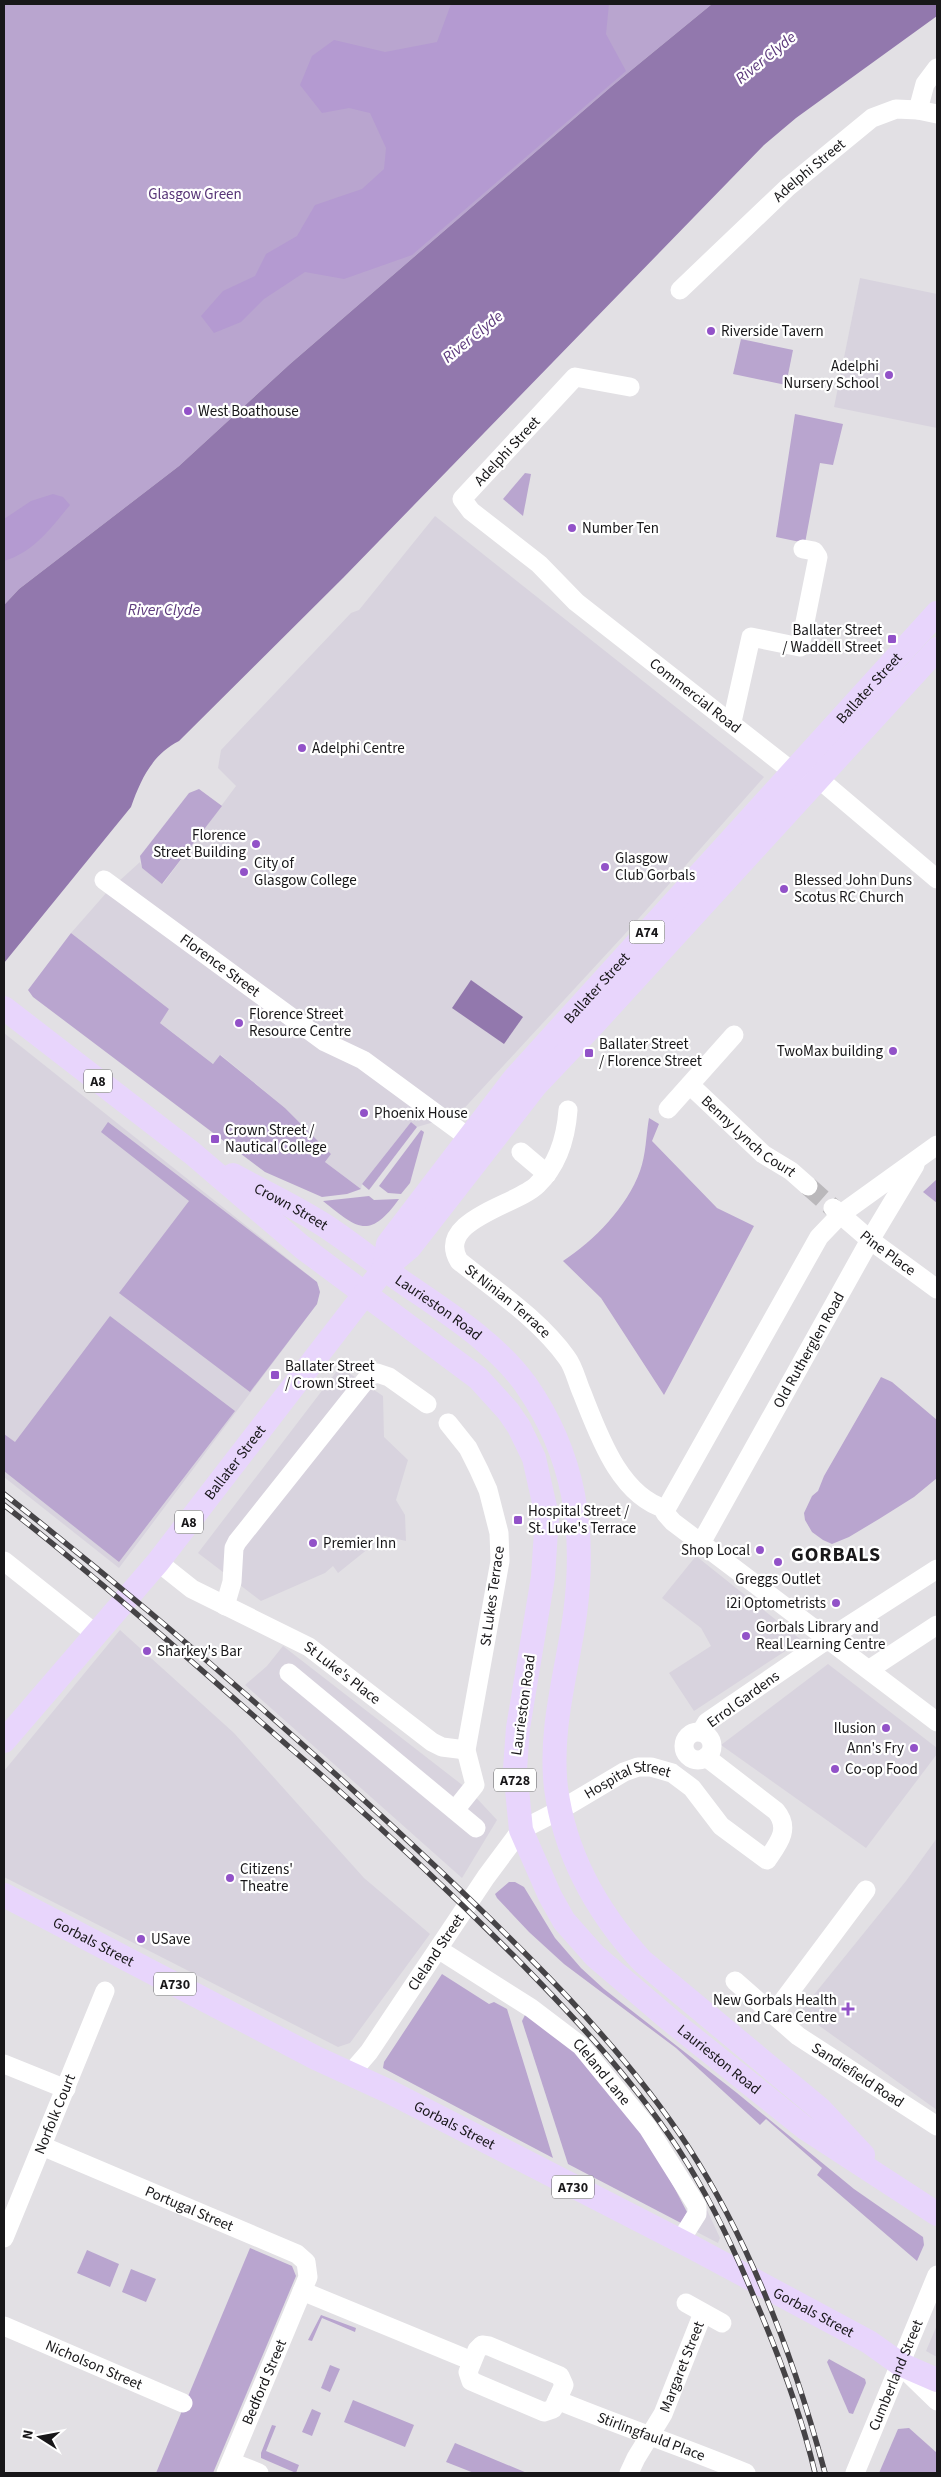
<svg xmlns="http://www.w3.org/2000/svg" width="941" height="2477" font-family="'Source Sans 3',sans-serif">
<rect width="100%" height="100%" fill="#e2e0e4"/>
<g fill="#d8d3de">
<polygon points="860,278 937,294 937,428 834,407"/>
<polygon points="435,516 764,777 624,935 458,1115 417,1127 411,1122 362,1184 361,1189 325,1162 331,1154 285,1108 221,1055 213,1064 159,1022 169,1009 71,933 107,892 140,862 142,868 163,884 236,786 218,768 221,750 351,613 359,610"/>
<polygon points="4,1033 312,1278 319,1287 317,1304 119,1568 4,1477"/>
<polygon points="340,1367 383,1396 384,1437 408,1460 396,1500 405,1515 406,1541 384,1536 338,1573 333,1566 325,1573 261,1601 198,1553"/>
<polygon points="696,1556 800,1639 796,1644 694,1711 669,1673 711,1646 701,1628 662,1598"/>
<polygon points="120,1630 234,1733 364,1878 430,1934 350,2043 338,2047 4,1877 4,1771"/>
<polygon points="283,1646 470,1791 497,1820 462,1878 245,1685 267,1666"/>
<polygon points="828,1664 937,1748 937,1754 866,1848 721,1745"/>
<polygon points="937,1838 937,2110 800,2012 906,1881"/>
<polygon points="707,2210 720,2238 718,2243 695,2231"/>
<polygon points="937,2325 937,2357 926,2351"/>
</g>
<g fill="#b9a5cf">
<polygon points="4,4 712,4 612,86 290,364 179,466 19,589 4,605"/>
<polygon points="741,339 793,350 786,385 733,374"/>
<polygon points="795,414 843,424 833,465 820,463 805,543 776,537"/>
<polygon points="525,473 531,474 523,516 503,499"/>
<polygon points="199,789 222,806 162,884 142,868 140,856 189,793"/>
<polygon points="71,933 169,1009 160,1023 213,1064 220,1055 285,1108 331,1154 325,1162 361,1189 347,1194 322,1197 265,1172 33,997 28,990"/>
<path d="M649,1118l10,6 -7,17 65,67 37,18 -90,169 -63,-97 -38,-37c31,-20 64,-54 77,-90 6,-16 6,-36 9,-53z"/>
<polygon points="108,1122 317,1282 320,1292 317,1304 250,1392 119,1293 189,1201 101,1132"/>
<polygon points="411,1122 417,1127 369,1190 362,1184"/>
<polygon points="421,1130 424,1132 410,1183 401,1194 388,1193 379,1186"/>
<polygon points="937,1179 937,1203 923,1192"/>
<path d="M369,1196l5,4 25,-1c-30,42 -42,29 -76,2z"/>
<polygon points="110,1316 235,1411 119,1562 4,1471 4,1434 15,1442"/>
<polygon points="881,1377 892,1382 937,1420 937,1478 914,1497 879,1519 849,1537 832,1544 823,1540 812,1532 805,1520 804,1513 812,1496 818,1491 824,1476"/>
<polygon points="509,1882 515,1882 524,1887 555,1938 581,1968 604,1989 737,2093 854,2189 923,2237 924,2245 917,2261 817,2175 822,2168 766,2119 760,2125 676,2048 564,1964 529,1932 497,1898 495,1894"/>
<polygon points="442,1974 489,2004 494,2002 507,2009 553,2158 383,2068 384,2062"/>
<polygon points="525,2015 563,2037 648,2137 687,2212 681,2223 568,2164 522,2021"/>
<polygon points="250,2248 292,2266 296,2276 213,2473 156,2473"/>
<polygon points="87,2250 119,2264 110,2287 77,2273"/>
<polygon points="131,2269 156,2279 146,2302 122,2292"/>
<polygon points="321,2315 356,2328 355,2332 322,2318 312,2341 308,2340"/>
<polygon points="829,2359 865,2379 866,2383 853,2414 849,2413 827,2362"/>
<polygon points="330,2365 340,2369 330,2392 321,2388"/>
<polygon points="353,2400 414,2425 405,2447 344,2422"/>
<polygon points="312,2409 321,2413 312,2436 302,2432"/>
<polygon points="272,2425 276,2426 266,2451 299,2465 296,2473 261,2458 261,2453"/>
<polygon points="909,2428 937,2453 937,2473 879,2473 898,2429"/>
<polygon points="455,2443 527,2473 474,2473 446,2462"/>
</g>
<g fill="#b49ad1">
<polygon points="451,4 609,4 606,34 626,71 412,255 344,279 305,272 264,299 241,322 214,333 201,316 223,291 255,276 266,254 297,236 315,205 362,189 384,169 386,148 370,113 349,108 322,113 300,85 312,56 334,40 385,52 437,42"/>
<path d="M53,494l10,3 7,8c-20,24 -36,47 -66,56v-42l27,-18z"/>
</g>
<g fill="#9278ad">
<path d="M712,4h225v12l-141,102 -32,27 -420,432 -165,164c-27,14 -38,38 -48,66l-127,156v-358l15,-16 160,-123 111,-102 322,-278z"/>
<polygon points="471,980 523,1017 504,1044 452,1008"/>
</g>
<g fill="none" stroke-linecap="round" stroke-linejoin="round">
<polyline stroke="#bab8bb" stroke-width="19" stroke-dasharray="19 9" stroke-linecap="butt" points="808,1186 833,1208"/>
<g stroke="#fff" stroke-width="19">
<polyline points="918,110 937,114"/>
<path id="s1" d="M680,290l108,-103 84,-69 24,-9 22,1 7,-26 12,-16"/>
<path id="s2" d="M630,387l-55,-10 -113,122 9,12 68,53 37,38 217,170 26,7 118,100"/>
<polyline points="732,722 751,637 800,647 818,557 814,551 803,549"/>
<path id="s3" d="M104,880l221,162 38,18 117,86"/>
<path id="s4" d="M690,1085l73,69 28,17 17,15"/>
<polyline points="668,1109 734,1035"/>
<path id="s5" d="M568,1110c-2,28 -10,55 -31,75 -20,20 -102,35 -78,76 37,30 80,58 108,97 7,9 10,24 15,35 16,40 37,103 84,116"/>
<polyline points="521,1152 547,1174"/>
<path id="s6" d="M833,1208l37,32 67,49"/>
<polyline points="448,1423 468,1448 479,1470 488,1490 499,1533 500,1561 466,1750 475,1785 455,1810"/>
<polyline points="666,1509 819,1237 841,1214 937,1145"/>
<polyline points="666,1509 665,1513 673,1522 937,1722"/>
<path id="s7" d="M701,1543l169,-303 45,-75"/>
<polyline points="4,1561 97,1635"/>
<path id="s8" d="M158,1562l34,27 117,58 123,95 10,5 24,3"/>
<polyline points="225,1606 232,1582 234,1548 237,1542 369,1376 377,1373 389,1377 427,1404"/>
<polyline points="870,1669 937,1625"/>
<polyline points="289,1673 476,1828"/>
<polyline points="701,1732 707,1722 828,1639 937,1569"/>
<circle cx="698" cy="1746" r="14"/>
<path id="s9" d="M438,1949l93,59 50,38 67,82 49,78v8l-17,27"/>
<path id="s10" d="M735,1981l63,55 139,90"/>
<polyline points="774,2013 866,1890"/>
<polyline points="4,2064 66,2089"/>
<path id="s11" d="M350,2074l19,-22 117,-175 35,-47 39,-20 64,-38 14,-5h13l21,6 20,15 29,38 46,34c11,-16 24,-31 9,-49l-70,-54"/>
<path id="s12" d="M42,2146l255,108 9,8 2,15 -82,196"/>
<path id="s13" d="M4,2238l101,-247"/>
<polyline points="302,2291 472,2361"/>
<polyline points="686,2303 722,2323"/>
<path id="s14" d="M4,2326l179,77"/>
<polygon points="482,2345 489,2346 560,2376 564,2385 553,2409 544,2412 471,2381 468,2372 477,2350"/>
<polyline points="904,2369 937,2401"/>
<path id="s15" d="M557,2400c63,26 127,47 189,73"/>
<polyline points="231,2462 259,2473"/>
<path id="s16" d="M629,2473l7,-15 27,-44 40,-101"/>
<path id="s17" d="M855,2473l82,-198"/>
</g>
<g stroke="#e8d5fc" stroke-width="24">
<path id="s18" d="M4,1008l188,145 110,94 176,131 30,33 11,16 15,31 13,58 -4,61 -25,151 -3,41 6,61 29,66 14,25 31,35 75,64 135,108 132,86"/>
<path id="s19" d="M233,1175c29,16 59,30 86,47 31,19 58,43 88,63 41,28 90,59 119,100 49,70 60,146 49,229 -8,58 -26,115 -19,174 9,67 41,124 86,173l178,148 43,46"/>
<path id="s20" d="M384,1269l4,-25 126,-165 423,-466"/>
<path id="s21" d="M4,1741l154,-179 226,-293 26,-22 126,-162 56,-59 345,-377"/>
<path id="s22" d="M4,1895l312,163 74,34 302,155 177,95 31,22 37,16"/>
</g>
<g stroke="#454346" stroke-width="5.5">
<g id="rail">
<path d="M4,1494c149,117 293,242 431,372 90,85 186,178 254,282 63,98 106,213 136,325"/>
<path d="M4,1505c100,78 195,163 291,247 75,65 148,133 218,203 59,60 117,121 164,192 32,49 57,101 79,155 24,56 45,112 59,171"/>
</g>
</g>
<use href="#rail" stroke="#fff" stroke-width="4" stroke-dasharray="11" stroke-linecap="butt"/>
</g>
<g fill="#9252c8" stroke="#fff" stroke-width="2">
<circle cx="711" cy="331" r="5"/>
<circle cx="889" cy="375" r="5"/>
<circle cx="188" cy="411" r="5"/>
<circle cx="572" cy="528" r="5"/>
<rect x="887" y="634" width="10" height="10" rx="2.5"/>
<circle cx="302" cy="748" r="5"/>
<circle cx="256" cy="844" r="5"/>
<circle cx="605" cy="867" r="5"/>
<circle cx="244" cy="872" r="5"/>
<circle cx="784" cy="889" r="5"/>
<circle cx="239" cy="1023" r="5"/>
<circle cx="893" cy="1051" r="5"/>
<rect x="584" y="1048" width="10" height="10" rx="2.5"/>
<circle cx="364" cy="1113" r="5"/>
<rect x="210" y="1134" width="10" height="10" rx="2.5"/>
<rect x="270" y="1370" width="10" height="10" rx="2.5"/>
<rect x="513" y="1515" width="10" height="10" rx="2.5"/>
<circle cx="313" cy="1543" r="5"/>
<circle cx="760" cy="1550" r="5"/>
<circle cx="778" cy="1562" r="5"/>
<circle cx="836" cy="1603" r="5"/>
<circle cx="746" cy="1636" r="5"/>
<circle cx="147" cy="1651" r="5"/>
<circle cx="886" cy="1728" r="5"/>
<circle cx="914" cy="1748" r="5"/>
<circle cx="835" cy="1769" r="5"/>
<circle cx="230" cy="1878" r="5"/>
<circle cx="141" cy="1939" r="5"/>
<path d="M845.5 2001.5h5v5h5v5h-5v5h-5v-5h-5v-5h5z"/>
</g>
<g text-anchor="middle" stroke-width="4.5" stroke-linejoin="round" paint-order="stroke">
<g fill="#fff" stroke="#5d5d5e" stroke-width="1">
<rect x="629.5" y="920.5" width="35" height="23" rx="4"/>
<rect x="84" y="1069.5" width="28" height="23" rx="4"/>
<rect x="175" y="1510.5" width="28" height="23" rx="4"/>
<rect x="494" y="1768.5" width="42" height="23" rx="4"/>
<rect x="154" y="1972.5" width="42" height="23" rx="4"/>
<rect x="552" y="2175.5" width="42" height="23" rx="4"/>
</g>
<g font-size="14" font-weight="bold" fill="#181719">
<text x="647" y="937">A74</text>
<text x="98" y="1086">A8</text>
<text x="189" y="1527">A8</text>
<text x="515" y="1785">A728</text>
<text x="175" y="1989">A730</text>
<text x="573" y="2192">A730</text>
</g>
<g font-size="15" fill="#181719" stroke="#fff">
<text dy="5" stroke="none"><textPath href="#s1" startOffset="176">Adelphi Street</textPath></text>
<text transform="translate(507 451) rotate(-47)" y="5">Adelphi Street</text>
<text dy="5" stroke="none"><textPath href="#s20" startOffset="761">Ballater Street</textPath></text>
<text dy="5" stroke="none"><textPath href="#s2" startOffset="528">Commercial Road</textPath></text>
<text dy="5" stroke="none"><textPath href="#s3" startOffset="144">Florence Street</textPath></text>
<text dy="5" stroke="none"><textPath href="#s20" startOffset="356">Ballater Street</textPath></text>
<text dy="5" stroke="none"><textPath href="#s4" startOffset="78">Benny Lynch Court</textPath></text>
<text dy="5" stroke="none"><textPath href="#s19" startOffset="66">Crown Street</textPath></text>
<text dy="5" stroke="none"><textPath href="#s6" startOffset="71">Pine Place</textPath></text>
<text dy="5" stroke="none"><textPath href="#s5" startOffset="268">St Ninian Terrace</textPath></text>
<text dy="5" stroke="none"><textPath href="#s19" startOffset="245">Laurieston Road</textPath></text>
<text dy="5" stroke="none"><textPath href="#s7" startOffset="221">Old Rutherglen Road</textPath></text>
<text dy="5" stroke="none"><textPath href="#s21" startOffset="362">Ballater Street</textPath></text>
<text transform="translate(492 1596) rotate(-82)" y="5">St Lukes Terrace</text>
<text dy="5" stroke="none"><textPath href="#s8" startOffset="216">St Luke's Place</textPath></text>
<text transform="translate(743 1699) rotate(-36)" y="5">Errol Gardens</text>
<text transform="translate(523 1705) rotate(-82)" y="5">Laurieston Road</text>
<text dy="5" stroke="none"><textPath href="#s11" startOffset="418">Hospital Street</textPath></text>
<text dy="5" stroke="none"><textPath href="#s22" startOffset="101">Gorbals Street</textPath></text>
<text dy="5" stroke="none"><textPath href="#s11" startOffset="149">Cleland Street</textPath></text>
<text dy="5" stroke="none"><textPath href="#s18" startOffset="1385">Laurieston Road</textPath></text>
<text dy="5" stroke="none"><textPath href="#s9" startOffset="206">Cleland Lane</textPath></text>
<text dy="5" stroke="none"><textPath href="#s10" startOffset="155">Sandiefield Road</textPath></text>
<text dy="5" stroke="none"><textPath href="#s13" startOffset="134">Norfolk Court</textPath></text>
<text dy="5" stroke="none"><textPath href="#s22" startOffset="506">Gorbals Street</textPath></text>
<text dy="5" stroke="none"><textPath href="#s12" startOffset="160">Portugal Street</textPath></text>
<text dy="5" stroke="none"><textPath href="#s22" startOffset="911">Gorbals Street</textPath></text>
<text dy="5" stroke="none"><textPath href="#s14" startOffset="98">Nicholson Street</textPath></text>
<text dy="5" stroke="none"><textPath href="#s16" startOffset="119">Margaret Street</textPath></text>
<text dy="5" stroke="none"><textPath href="#s17" startOffset="106">Cumberland Street</textPath></text>
<text transform="translate(264 2382) rotate(-67)" y="5">Bedford Street</text>
<text dy="5" stroke="none"><textPath href="#s15" startOffset="101">Stirlingfauld Place</textPath></text>
</g>
<g font-size="15" fill="#573477" stroke="#fff">
<text x="195" y="199">Glasgow Green</text>
</g>
<g font-size="15" fill="#181719" stroke="#fff" text-anchor="start">
<text x="721" y="336">Riverside Tavern</text>
<text x="879" y="371" text-anchor="end">Adelphi<tspan x="879" dy="17">Nursery School</tspan></text>
<text x="198" y="416">West Boathouse</text>
<text x="582" y="533">Number Ten</text>
<text x="882" y="635" text-anchor="end">Ballater Street<tspan x="882" dy="17">/ Waddell Street</tspan></text>
<text x="312" y="753">Adelphi Centre</text>
<text x="246" y="840" text-anchor="end">Florence<tspan x="246" dy="17">Street Building</tspan></text>
<text x="615" y="863">Glasgow<tspan x="615" dy="17">Club Gorbals</tspan></text>
<text x="254" y="868">City of<tspan x="254" dy="17">Glasgow College</tspan></text>
<text x="794" y="885">Blessed John Duns<tspan x="794" dy="17">Scotus RC Church</tspan></text>
<text x="249" y="1019">Florence Street<tspan x="249" dy="17">Resource Centre</tspan></text>
<text x="599" y="1049">Ballater Street<tspan x="599" dy="17">/ Florence Street</tspan></text>
<text x="883" y="1056" text-anchor="end">TwoMax building</text>
<text x="374" y="1118">Phoenix House</text>
<text x="225" y="1135">Crown Street /<tspan x="225" dy="17">Nautical College</tspan></text>
<text x="285" y="1371">Ballater Street<tspan x="285" dy="17">/ Crown Street</tspan></text>
<text x="528" y="1516">Hospital Street /<tspan x="528" dy="17">St. Luke's Terrace</tspan></text>
<text x="323" y="1548">Premier Inn</text>
<text x="750" y="1555" text-anchor="end">Shop Local</text>
<text x="778" y="1584" text-anchor="middle">Greggs Outlet</text>
<text x="826" y="1608" text-anchor="end">i2i Optometrists</text>
<text x="756" y="1632">Gorbals Library and<tspan x="756" dy="17">Real Learning Centre</tspan></text>
<text x="157" y="1656">Sharkey's Bar</text>
<text x="876" y="1733" text-anchor="end">Ilusion</text>
<text x="904" y="1753" text-anchor="end">Ann's Fry</text>
<text x="845" y="1774">Co-op Food</text>
<text x="240" y="1874">Citizens'<tspan x="240" dy="17">Theatre</tspan></text>
<text x="151" y="1944">USave</text>
<text x="837" y="2005" text-anchor="end">New Gorbals Health<tspan x="837" dy="17">and Care Centre</tspan></text>
</g>
<g font-size="16" font-style="italic" fill="#5c397c" stroke="#fff">
<text transform="translate(765 57) rotate(-39)" y="6">River Clyde</text>
<text transform="translate(472 336) rotate(-39)" y="6">River Clyde</text>
<text x="164" y="615">River Clyde</text>
</g>
<g font-size="20" font-weight="bold" letter-spacing="1" fill="#181719" stroke="#fff">
<text x="836" y="1561">GORBALS</text>
</g>
</g>
<rect width="941" height="2477" fill="none" stroke="#181719" stroke-width="10"/>
<g transform="translate(40 2437) rotate(281)" stroke="#ffffff" stroke-width="4" paint-order="stroke">
<path d="M0-4L9 19L0 12L-9 19Z" fill="#181719"/>
<text y="-8" font-size="14" font-weight="bold" text-anchor="middle" fill="#181719">N</text>
</g>
</svg>
